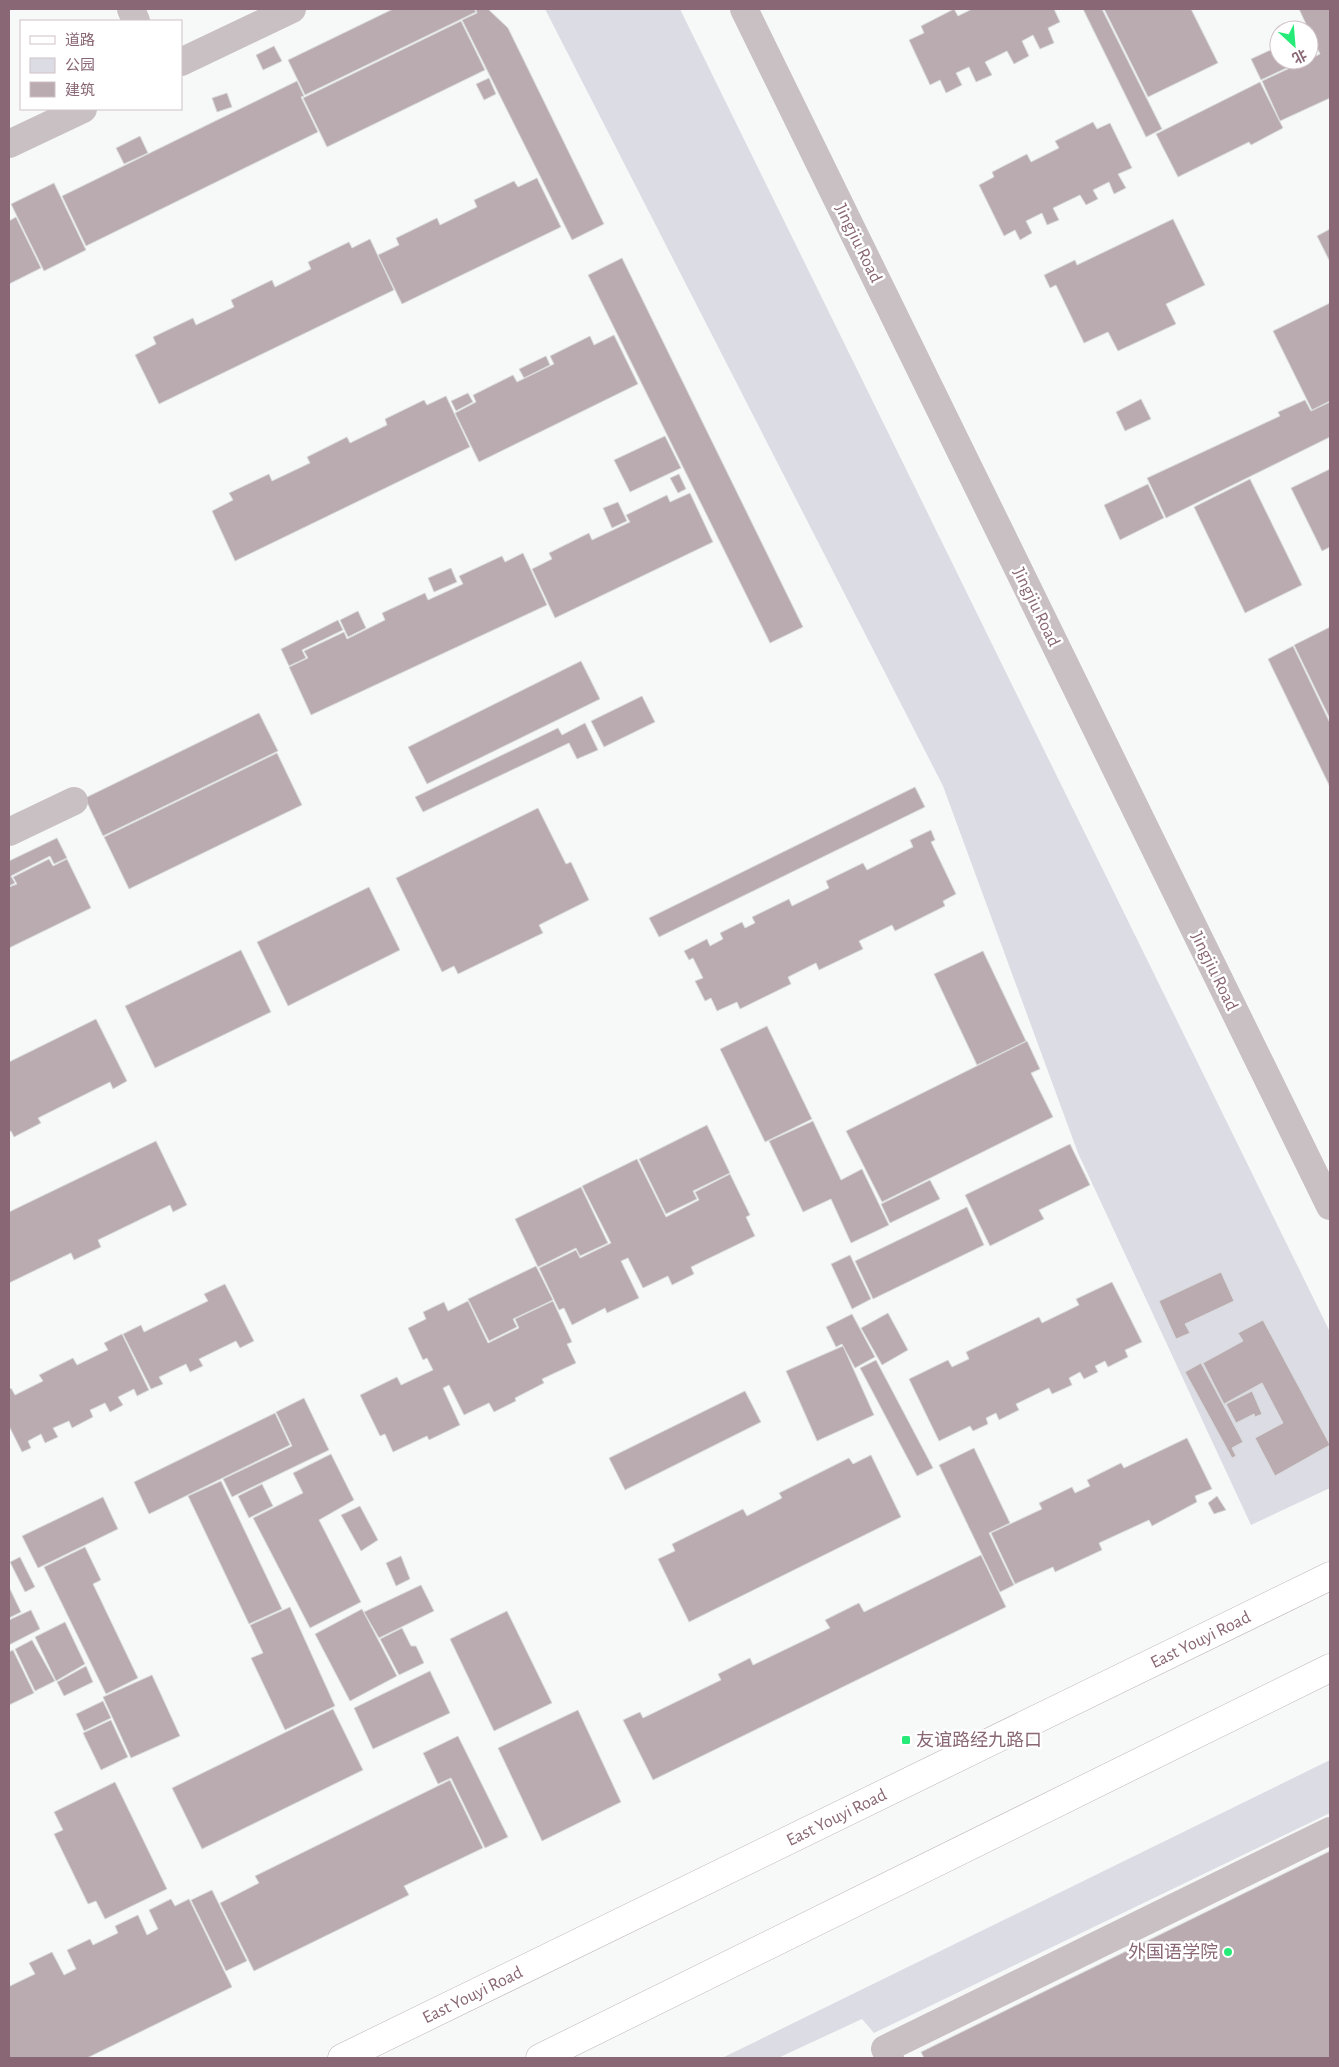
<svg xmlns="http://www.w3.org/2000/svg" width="1339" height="2067" font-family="'Alegreya Sans','Noto Sans SC',sans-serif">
<rect width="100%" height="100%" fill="#f7f9f9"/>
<g fill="#dbdce4">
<polygon points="545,9 680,9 1330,1332 1330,1488 1251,1525 1078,1153 943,786"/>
<polygon points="1330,1760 1330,1813 874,2033 862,2019 778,2058 722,2058"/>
</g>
<g fill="#baabb1" stroke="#d9dbdb">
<polygon points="393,9 474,9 476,12 305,95 288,60"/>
<polygon points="476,9 488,9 508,28 604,224 572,240 462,20 477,13"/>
<polygon points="954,9 958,16 972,9 1054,9 1060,22 1048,28 1054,43 1040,49 1033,35 1022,41 1029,56 1014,64 1007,51 985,62 992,75 976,82 969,67 956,73 962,85 946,93 940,80 930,85 909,40 924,33 921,26"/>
<polygon points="1083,9 1102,9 1162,129 1146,137"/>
<polygon points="1104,9 1191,9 1218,63 1148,97"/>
<polygon points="1299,9 1330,9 1330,98 1280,121 1262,81 1320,54"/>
<polygon points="461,21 485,70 327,147 303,98"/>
<polygon points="274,46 282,61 263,70 256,55"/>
<polygon points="1279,46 1279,60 1293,60 1295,64 1261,80 1251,59"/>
<polygon points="489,78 496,94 484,100 476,84"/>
<polygon points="297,81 304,96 301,97 318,132 86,246 62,196"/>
<polygon points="1260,82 1283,128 1251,145 1249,142 1178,177 1156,134"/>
<polygon points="227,93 232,107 217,112 212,98"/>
<polygon points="1093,122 1097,129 1110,123 1132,168 1118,174 1126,188 1114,194 1109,182 1093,190 1098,199 1086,205 1080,195 1053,208 1059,220 1047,225 1042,213 1026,221 1032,233 1020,240 1015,230 1004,236 979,185 994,177 992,172 1027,154 1031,162 1059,148 1055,141"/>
<polygon points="140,136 148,153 124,164 116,148"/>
<polygon points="537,178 561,227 402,304 378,255 399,245 396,238 437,218 440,225 477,207 474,200 514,181 518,187"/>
<polygon points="54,183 86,250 44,271 11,204"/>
<polygon points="16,217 41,268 9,284 9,221"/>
<polygon points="1173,219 1205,285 1166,304 1176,324 1118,351 1108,332 1084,343 1056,285 1050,288 1044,275 1075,260 1077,265"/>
<polygon points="1330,229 1330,262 1317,236"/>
<polygon points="370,239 394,290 159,404 135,355 156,344 153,337 193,318 196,325 234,307 231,300 272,280 275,287 311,269 308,262 349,242 352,248"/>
<polygon points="622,258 803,627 770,643 588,275"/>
<polygon points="1330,303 1330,401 1312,410 1273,331"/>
<polygon points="614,335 638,384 479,462 455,413 476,402 473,395 513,375 517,382 554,364 550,356 590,336 594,345"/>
<polygon points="546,356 550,365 524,378 519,369"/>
<polygon points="468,393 473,402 456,411 451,401"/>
<polygon points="446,396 470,447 235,561 212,511 233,500 229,493 269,474 272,481 310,463 307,457 347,437 350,443 387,425 385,419 424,400 427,405"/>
<polygon points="1141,399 1151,419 1125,431 1116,412"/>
<polygon points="1305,400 1311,411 1330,402 1330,437 1166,518 1147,478 1280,416 1278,412"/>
<polygon points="665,436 681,468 630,492 614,460"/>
<polygon points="1330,469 1330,547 1322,551 1291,488"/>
<polygon points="679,474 686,489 678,493 670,478"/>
<polygon points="1250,479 1302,585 1245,613 1194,507"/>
<polygon points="1148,484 1164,518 1120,540 1104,505"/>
<polygon points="690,493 713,542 555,618 532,569 552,559 549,553 589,533 592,540 630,522 626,515 667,495 670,502"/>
<polygon points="618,502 627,521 612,528 603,508"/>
<polygon points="523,553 547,605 311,715 289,667 308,658 304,651 344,632 347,639 385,620 382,613 425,593 428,600 463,584 459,576 502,556 505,562"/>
<polygon points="451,568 457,582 434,592 428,578"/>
<polygon points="358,611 366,628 348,637 340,620"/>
<polygon points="338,620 343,630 302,650 306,658 289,666 281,649"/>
<polygon points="1330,627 1330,719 1294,645"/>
<polygon points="1293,646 1330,723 1330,787 1268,659"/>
<polygon points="581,661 600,699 427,784 408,747"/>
<polygon points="642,696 655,722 604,747 591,721"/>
<polygon points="259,713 278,751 103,836 85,798"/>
<polygon points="585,723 598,750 577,759 569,743 423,812 415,797 558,728 562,735"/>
<polygon points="277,753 302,805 129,889 104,837"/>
<polygon points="915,787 925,807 659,937 649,918"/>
<polygon points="538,808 566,864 571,862 589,900 539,925 543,933 458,974 454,966 442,972 396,878"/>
<polygon points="931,830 935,840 931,842 956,894 943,901 945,906 895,931 892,925 859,941 863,949 819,970 816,963 788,977 791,984 740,1009 737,1002 717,1011 711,998 705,1001 695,981 703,978 693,958 689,960 684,951 707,939 710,946 723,939 720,933 742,922 745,928 755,923 752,917 789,899 792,906 829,888 826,881 863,863 867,870 913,847 910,840"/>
<polygon points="57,838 67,858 54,864 50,856 11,876 15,883 9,886 9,861"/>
<polygon points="49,859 53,866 67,859 91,908 9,948 9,887 17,884 13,877"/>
<polygon points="369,887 400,950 288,1006 257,942"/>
<polygon points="241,950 271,1012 155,1068 125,1006"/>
<polygon points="983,951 1026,1041 977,1065 934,974"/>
<polygon points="96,1019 127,1081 113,1089 110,1082 38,1118 41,1123 14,1137 11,1131 9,1132 9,1062"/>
<polygon points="767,1026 812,1119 765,1142 720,1049"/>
<polygon points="1027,1041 1040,1069 1031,1073 1053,1117 882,1202 846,1131"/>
<polygon points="813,1121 841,1180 862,1169 889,1225 851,1243 831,1199 803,1212 769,1141"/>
<polygon points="707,1125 730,1173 693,1191 697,1199 666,1214 639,1159"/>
<polygon points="156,1141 187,1205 173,1212 170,1205 98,1240 101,1247 74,1260 71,1253 9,1283 9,1212"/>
<polygon points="1070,1144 1090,1185 1039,1210 1044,1219 990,1246 965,1195"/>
<polygon points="637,1159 666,1217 699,1200 695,1192 730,1174 750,1215 746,1217 755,1236 691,1267 694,1274 672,1285 668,1276 643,1288 628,1258 621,1261 639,1298 607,1313 605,1308 572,1325 564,1308 559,1310 539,1268 576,1250 580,1258 611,1243 582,1186"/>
<polygon points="930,1180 940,1199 890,1223 881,1204"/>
<polygon points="581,1187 608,1243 580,1256 576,1248 538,1267 515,1219"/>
<polygon points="967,1207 984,1245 873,1299 855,1261"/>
<polygon points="850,1255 871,1299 852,1309 831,1264"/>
<polygon points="536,1266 553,1300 513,1319 517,1327 489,1341 468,1299"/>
<polygon points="1221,1272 1234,1301 1185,1324 1190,1333 1176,1339 1159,1301"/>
<polygon points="1112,1282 1142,1342 1125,1350 1128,1357 1108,1367 1105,1361 1095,1366 1098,1372 1084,1379 1080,1372 1069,1378 1072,1385 1052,1394 1049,1388 1016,1404 1019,1410 999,1420 996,1413 986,1418 988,1424 973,1431 970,1426 939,1441 909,1379 948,1360 952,1367 969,1359 966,1352 1039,1317 1042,1323 1079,1305 1076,1299"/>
<polygon points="225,1284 254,1341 240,1348 236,1341 199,1359 203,1366 190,1372 186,1364 159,1377 163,1384 151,1389 123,1334 141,1325 144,1332 208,1301 204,1294"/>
<polygon points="468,1301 488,1343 519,1328 515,1319 553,1301 572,1342 567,1344 576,1363 542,1379 544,1383 515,1398 516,1401 494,1412 489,1403 464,1415 449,1385 443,1388 460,1425 429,1440 427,1436 393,1452 385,1434 380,1436 360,1395 397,1377 401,1385 433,1370 427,1358 423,1360 408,1328 426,1319 423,1312 444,1302 448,1311"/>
<polygon points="888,1313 908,1350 882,1365 861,1328"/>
<polygon points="852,1314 875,1357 855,1368 842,1344 836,1347 826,1327"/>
<polygon points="1263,1320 1330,1445 1275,1476 1255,1438 1283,1423 1262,1383 1224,1404 1203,1363 1243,1341 1238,1333"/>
<polygon points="122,1334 149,1390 137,1396 134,1389 118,1397 123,1405 110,1412 105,1403 90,1410 93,1417 72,1428 69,1421 53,1428 58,1437 45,1443 41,1434 28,1441 31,1448 22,1452 9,1426 9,1390 11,1388 15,1395 43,1381 39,1375 73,1358 77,1365 108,1350 104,1343"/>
<polygon points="843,1346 874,1415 817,1441 786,1371"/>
<polygon points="876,1360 933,1468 917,1476 860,1368"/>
<polygon points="1201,1363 1243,1442 1232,1448 1236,1456 1232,1458 1185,1372"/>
<polygon points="745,1391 761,1422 625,1490 609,1458"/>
<polygon points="1252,1391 1262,1414 1255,1417 1254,1414 1236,1423 1226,1404"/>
<polygon points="304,1398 329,1450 232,1497 223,1479 292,1446 276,1412"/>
<polygon points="275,1413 290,1445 149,1514 134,1482"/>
<polygon points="1187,1438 1212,1489 1195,1496 1197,1502 1152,1526 1149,1520 1099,1543 1102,1550 1055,1572 1053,1567 1015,1584 991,1533 1042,1509 1039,1503 1072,1487 1075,1493 1090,1486 1087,1480 1121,1463 1124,1468"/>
<polygon points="974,1448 1010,1523 989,1533 1014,1585 1000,1592 939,1465"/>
<polygon points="331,1454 354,1500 319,1520 361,1602 310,1628 253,1518 303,1493 293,1473"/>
<polygon points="871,1455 901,1517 689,1622 658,1559 675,1551 672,1544 743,1509 747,1516 782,1498 779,1493 849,1458 853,1464"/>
<polygon points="221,1481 282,1609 249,1624 188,1496"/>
<polygon points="262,1484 273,1506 249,1518 238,1496"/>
<polygon points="1217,1496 1226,1510 1214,1514 1208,1503"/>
<polygon points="103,1497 118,1529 38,1568 22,1536"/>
<polygon points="360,1506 378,1540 361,1551 341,1515"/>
<polygon points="85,1547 101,1580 93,1584 138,1678 106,1694 44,1567"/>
<polygon points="981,1555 1006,1607 653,1780 623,1720 640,1712 643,1718 721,1680 718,1674 750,1658 753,1665 830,1628 825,1620 859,1603 864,1612"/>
<polygon points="401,1556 410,1579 396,1586 386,1563"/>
<polygon points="20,1557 35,1587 25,1592 10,1562"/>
<polygon points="421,1585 434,1611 379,1638 364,1612"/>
<polygon points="9,1587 21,1612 9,1618"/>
<polygon points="290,1607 335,1706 285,1730 251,1658 263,1653 250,1625"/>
<polygon points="362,1609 397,1676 350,1701 315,1634"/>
<polygon points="31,1610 40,1629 9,1645 9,1620"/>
<polygon points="507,1611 552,1703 494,1731 450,1639"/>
<polygon points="65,1622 85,1664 56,1681 35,1637"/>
<polygon points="402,1628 411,1646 416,1646 424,1663 399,1675 380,1639"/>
<polygon points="32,1640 55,1681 35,1691 15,1649"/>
<polygon points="13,1650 34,1693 9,1705 9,1652"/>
<polygon points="86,1666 93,1682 64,1696 57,1682"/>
<polygon points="430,1671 450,1713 373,1749 354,1708"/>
<polygon points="152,1675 180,1736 131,1758 103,1697"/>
<polygon points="103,1701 111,1718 84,1731 76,1714"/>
<polygon points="333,1709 363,1770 202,1849 172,1788"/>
<polygon points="578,1710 621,1802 542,1841 498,1748"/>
<polygon points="111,1720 128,1757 101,1770 83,1733"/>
<polygon points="458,1736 508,1837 485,1848 451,1778 438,1784 423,1753"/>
<polygon points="450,1780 483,1848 404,1886 409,1895 254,1971 220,1903 259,1883 255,1876"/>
<polygon points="115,1782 167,1889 105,1919 96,1901 88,1904 54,1834 63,1830 54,1812"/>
<polygon points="1330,1851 1330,2058 924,2058 921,2052"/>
<polygon points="212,1890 247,1961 226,1971 191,1900"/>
<polygon points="171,1899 175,1906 189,1899 232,1987 87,2058 9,2058 9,1984 10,1986 35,1974 29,1963 52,1952 64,1975 76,1969 67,1950 90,1939 93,1945 118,1933 115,1926 138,1915 147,1935 158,1929 149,1910"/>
</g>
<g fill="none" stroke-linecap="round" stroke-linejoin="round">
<g stroke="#bfb5b9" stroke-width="29">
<g id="major">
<path id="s1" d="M342,2058l988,-482"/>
<polyline points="540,2058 1330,1668"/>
</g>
</g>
<g stroke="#c9c0c3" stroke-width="28">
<polyline points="131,9 136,21"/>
<polyline points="744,9 1330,1206"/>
<polyline points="181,62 292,9"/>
<polyline points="9,144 83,109"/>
<polyline points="9,832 74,801"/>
<polyline points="890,2058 885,2049 1330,1831"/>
</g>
<use href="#major" stroke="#fff" stroke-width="28"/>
</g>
<g fill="#26eb79" stroke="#fff" stroke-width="2">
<rect x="901" y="1735" width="10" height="10" rx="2.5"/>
<circle cx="1228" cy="1952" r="5"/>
</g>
<g text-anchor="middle" stroke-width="5" stroke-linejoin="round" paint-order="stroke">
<g font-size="18" fill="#896774" stroke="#fff">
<text transform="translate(859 243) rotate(64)" y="6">Jingjiu Road</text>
<text transform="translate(1037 607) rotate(64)" y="6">Jingjiu Road</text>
<text transform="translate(1215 971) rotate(64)" y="6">Jingjiu Road</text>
<text dy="6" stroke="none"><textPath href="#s1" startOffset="955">East Youyi Road</textPath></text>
<text dy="6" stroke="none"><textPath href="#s1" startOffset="550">East Youyi Road</textPath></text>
<text dy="6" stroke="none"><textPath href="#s1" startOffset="145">East Youyi Road</textPath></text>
</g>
<g font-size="18" fill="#896774" stroke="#fff" text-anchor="start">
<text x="916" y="1746">友谊路经九路口</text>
<text x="1218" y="1958" text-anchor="end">外国语学院</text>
</g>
</g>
<rect width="1339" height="2067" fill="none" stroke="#896774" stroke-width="20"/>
<rect x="20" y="20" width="162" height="90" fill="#ffffff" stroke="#d0c2c7"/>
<rect x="30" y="36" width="25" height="8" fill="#ffffff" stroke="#d0c2c7"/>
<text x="65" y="45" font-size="15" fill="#896774">道路</text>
<rect x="30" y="58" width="25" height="15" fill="#dbdce4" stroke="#d0c2c7"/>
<text x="65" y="70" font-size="15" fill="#896774">公园</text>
<rect x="30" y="82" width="25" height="15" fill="#baabb1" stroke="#d0c2c7"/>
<text x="65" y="95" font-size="15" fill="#896774">建筑</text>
<g transform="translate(1294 45) rotate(154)"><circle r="24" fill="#ffffff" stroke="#d0c2c7"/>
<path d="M0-4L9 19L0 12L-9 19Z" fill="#26eb79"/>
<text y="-8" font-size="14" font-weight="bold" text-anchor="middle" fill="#896774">北</text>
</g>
</svg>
